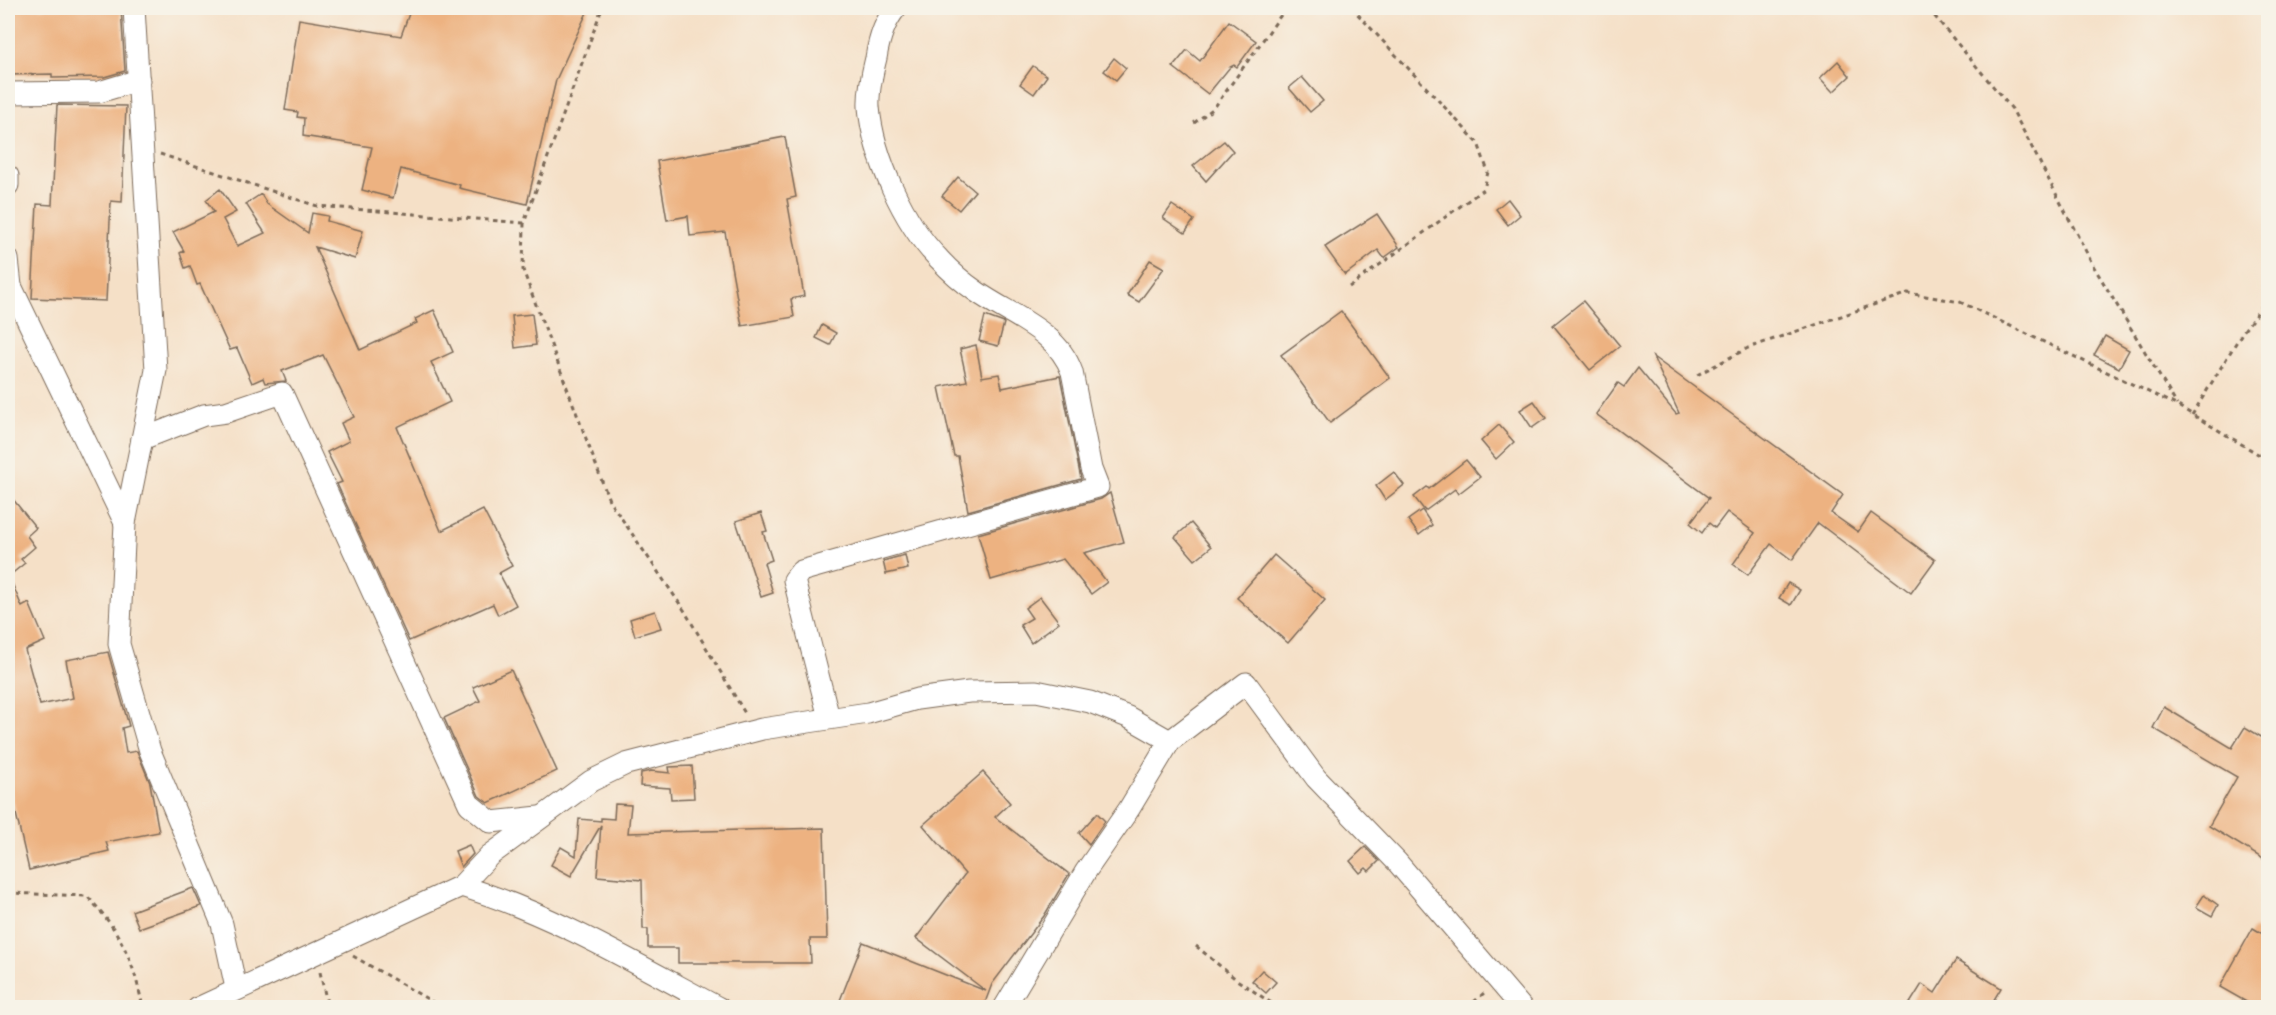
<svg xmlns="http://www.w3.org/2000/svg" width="2276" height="1015" font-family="Cardo,serif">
<rect width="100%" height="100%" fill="#f7f3e8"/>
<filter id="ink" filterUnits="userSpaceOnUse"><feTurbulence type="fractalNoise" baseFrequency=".0167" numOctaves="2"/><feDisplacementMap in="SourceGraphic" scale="12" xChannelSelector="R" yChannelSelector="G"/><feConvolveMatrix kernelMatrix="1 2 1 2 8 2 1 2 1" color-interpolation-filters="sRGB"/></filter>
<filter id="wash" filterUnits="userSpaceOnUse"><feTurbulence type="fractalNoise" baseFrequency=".008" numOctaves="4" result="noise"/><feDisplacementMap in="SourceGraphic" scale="24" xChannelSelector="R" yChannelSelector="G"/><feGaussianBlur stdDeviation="1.35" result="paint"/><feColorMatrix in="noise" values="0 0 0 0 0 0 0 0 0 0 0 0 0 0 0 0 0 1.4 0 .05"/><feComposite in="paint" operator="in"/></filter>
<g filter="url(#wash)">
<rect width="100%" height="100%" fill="#f5e0c7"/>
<g id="blocks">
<g fill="#edb281">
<polygon points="8,8 121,8 125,71 104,77 52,78 52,74 8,75"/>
<polygon points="411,8 589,8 556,80 527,204 459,188 460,185 401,169 393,198 362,190 372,147 303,136 304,118 297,117 298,112 285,110 299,19 401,36"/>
<polygon points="1229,21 1256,41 1237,67 1234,65 1230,67 1208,94 1173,67 1187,50 1200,61"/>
<polygon points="1114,58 1126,68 1116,80 1104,71"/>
<polygon points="1838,61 1850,76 1833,92 1820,78"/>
<polygon points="1033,66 1047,76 1034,94 1020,84"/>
<polygon points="1302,77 1323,101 1310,112 1289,88"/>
<polygon points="57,105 126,106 122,202 111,201 106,301 32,298 37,204 52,205"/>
<polygon points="785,137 796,197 787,199 804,296 791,299 794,317 742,326 725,232 690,236 688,216 667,220 657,161"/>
<polygon points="1224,141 1233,151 1206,181 1193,166"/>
<polygon points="958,177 975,191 959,210 942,196"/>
<polygon points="220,189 236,212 223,219 237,246 265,233 246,204 261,194 267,204 308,233 312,213 328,216 327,221 363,231 355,259 315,247 360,350 417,323 415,319 434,310 453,352 431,362 450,402 397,427 441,531 483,510 512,566 499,573 516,605 498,615 493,604 409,641 337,484 342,482 327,452 349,441 341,423 354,417 323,355 282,371 286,381 265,383 263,378 252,383 237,348 230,350 200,284 197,285 190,266 185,268 180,253 184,251 173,232 214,212 206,200"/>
<polygon points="1508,199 1520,215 1508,225 1496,209"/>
<polygon points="1172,205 1194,220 1185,233 1163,218"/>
<polygon points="1377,214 1399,247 1384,258 1378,250 1345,275 1325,247"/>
<polygon points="1150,260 1164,268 1139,302 1127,295"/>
<polygon points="1583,301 1620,346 1590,370 1553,325"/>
<polygon points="1341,311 1390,378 1330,423 1281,355"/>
<polygon points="532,314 536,345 515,348 512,316"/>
<polygon points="985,316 1004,323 998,346 979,341"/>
<polygon points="822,325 836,333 830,345 816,338"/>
<polygon points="2105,336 2129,350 2119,368 2094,355"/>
<polygon points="976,345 982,377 999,374 1002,388 1060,376 1081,479 968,511 958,456 954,456 939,387 967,381 960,349"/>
<polygon points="1653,357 1843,495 1831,513 1858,532 1871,513 1935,560 1911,593 1818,523 1792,560 1771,544 1748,575 1733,564 1755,533 1727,512 1715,528 1709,523 1702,533 1690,523 1709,498 1596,414 1618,383 1624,387 1638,368 1676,414 1679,413"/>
<polygon points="1534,401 1546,418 1532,428 1520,410"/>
<polygon points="1499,425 1514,442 1496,459 1481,441"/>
<polygon points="1466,460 1480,477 1458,494 1455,489 1425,511 1414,497 1427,487 1429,489"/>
<polygon points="1394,472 1404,485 1385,500 1376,486"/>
<polygon points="8,493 36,528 27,536 35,547 21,559 25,563 9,576 22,607 29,603 45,641 25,650 40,705 73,698 66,660 108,652 129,726 122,728 126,753 137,751 150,783 159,832 106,842 109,851 29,870 8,779"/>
<polygon points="1110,493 1124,542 1084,553 1107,582 1091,594 1063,559 991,580 978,534 1101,499"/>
<polygon points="1422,510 1432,525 1419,535 1408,520"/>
<polygon points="761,513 767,531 763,532 772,560 764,563 773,593 761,597 736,521"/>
<polygon points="1191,523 1211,547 1195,560 1175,537"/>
<polygon points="905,555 908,569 886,574 883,561"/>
<polygon points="1274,555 1325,600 1288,643 1237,598"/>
<polygon points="1788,583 1800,590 1791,605 1779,598"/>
<polygon points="1040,597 1059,622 1031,643 1020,625 1032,618 1025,608"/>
<polygon points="655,611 661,628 635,636 630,619"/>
<polygon points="511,670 557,771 488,803 479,796 444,718 480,701 473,687"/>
<polygon points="2164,707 2232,748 2245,727 2268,741 2268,862 2209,826 2237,777 2153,728"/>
<polygon points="692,766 694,798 671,799 670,788 640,786 641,773 651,771 670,773 669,767"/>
<polygon points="983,772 1010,803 995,817 1069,874 1044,916 992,984 983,1008 837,1008 863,942 986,991 916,938 965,874 923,825"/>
<polygon points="615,804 631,805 628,833 824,828 827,939 810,939 811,963 678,963 678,948 648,948 648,929 643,929 642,880 597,876 601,825 571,876 551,865 561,847 576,856 579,819 601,821 601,818 614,819"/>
<polygon points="1097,813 1105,821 1089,844 1079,833"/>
<polygon points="469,845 473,854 461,867 455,851"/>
<polygon points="1365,847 1379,861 1369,871 1366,868 1360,873 1350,861"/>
<polygon points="193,888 201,906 139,928 132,911"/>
<polygon points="2204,895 2218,905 2212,916 2196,907"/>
<polygon points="2253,928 2268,937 2268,1008 2257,1008 2220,987"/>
<polygon points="1956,960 2001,988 1989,1008 1907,1008 1922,984 1935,993"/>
<polygon points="1262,970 1276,982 1266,993 1252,981"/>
</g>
</g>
</g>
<g filter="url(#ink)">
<use href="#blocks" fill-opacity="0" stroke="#7c6a59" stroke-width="1.5"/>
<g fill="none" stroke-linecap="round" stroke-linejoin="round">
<g stroke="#7c6a59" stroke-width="23">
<g id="minor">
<polyline points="134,8 156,370 125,523 119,644 150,751 222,924 236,988"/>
<polyline points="8,93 99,92 139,80"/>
<polyline points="8,176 8,185"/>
<polyline points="8,259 11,286 125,523"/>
<polyline points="142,439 204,415 226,412 282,393 469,804 491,822 539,817"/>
<path d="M829,718l-35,-138 7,-9 297,-84 -7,-18 -19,-97c-15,-42 -61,-56 -95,-80 -13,-9 -27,-21 -38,-33 -35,-35 -66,-103 -70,-152 -1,-16 3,-33 7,-49 3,-19 8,-36 20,-50"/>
<polyline points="461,886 489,856 591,781 626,764 762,729 868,713 917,699 969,692 1036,691 1090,702 1128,717 1170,741"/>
<path d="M198,1008l263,-122c90,27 175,78 258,122"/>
<polyline points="1004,1008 1086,871 1129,809 1170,741 1246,683 1316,778 1397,862 1522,1008"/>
</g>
</g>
<g stroke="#7c6a59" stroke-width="3" stroke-dasharray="4.5 4.5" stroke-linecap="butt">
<polyline points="1931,8 1932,13 2012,109 2094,267 2177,405"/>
<polyline points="1194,123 1214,108 1286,8"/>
<polyline points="160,154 317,206 524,223 602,8"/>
<polyline points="524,223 523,270 609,500 684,610 746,715"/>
<polyline points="1349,287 1484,189 1488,172 1478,143 1352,8"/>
<polyline points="1697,375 1748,348 1908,293 1960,302 2178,406 2268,460"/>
<polyline points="2192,415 2242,333 2268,298"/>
<path d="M8,893l79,3c34,36 46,63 56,112"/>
<polyline points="1196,946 1237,980 1279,1008"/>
<polyline points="353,956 443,1008"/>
<polyline points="320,972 328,1008"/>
<polyline points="1467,1008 1484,993"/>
</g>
<use href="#minor" stroke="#fff" stroke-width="21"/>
</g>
</g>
<rect width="2276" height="1015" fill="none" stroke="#f7f3e8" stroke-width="30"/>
</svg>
